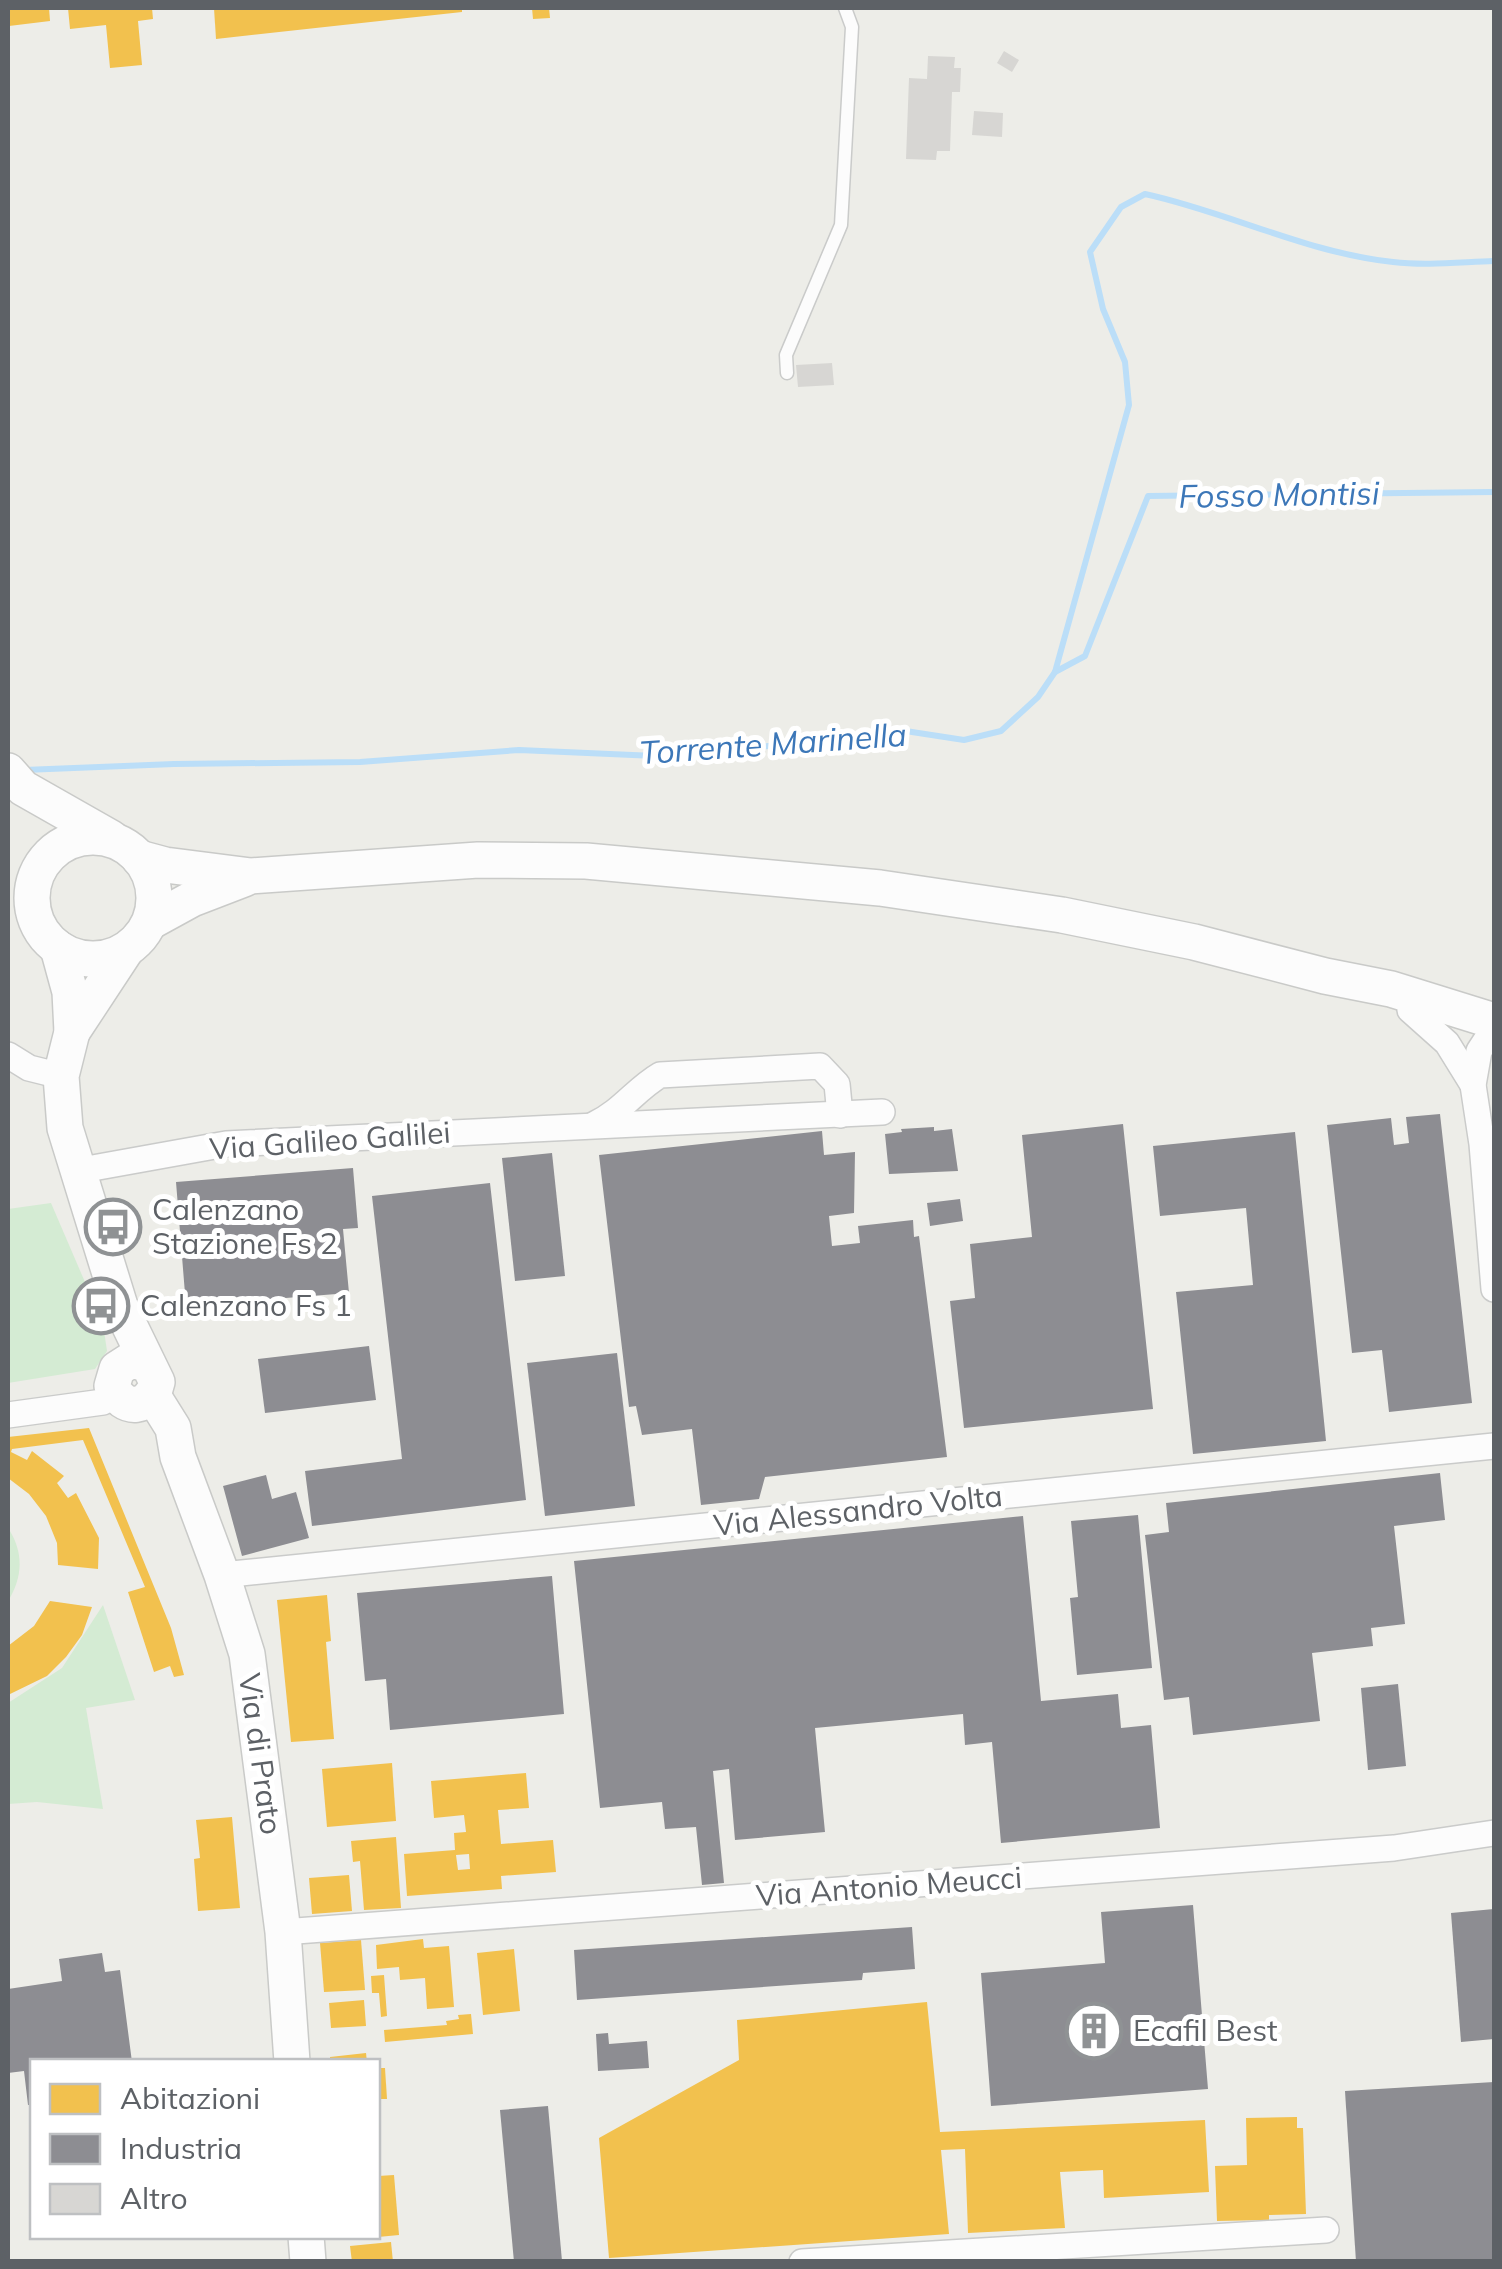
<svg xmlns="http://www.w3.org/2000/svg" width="1502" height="2269" font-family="Mulish,sans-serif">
<rect width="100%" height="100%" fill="#edede8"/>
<g fill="#d4ebd3">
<polygon points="51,1203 103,1324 107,1351 95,1369 8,1383 8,1209"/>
<path d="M8,1528c16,24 15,49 0,73z"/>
<polygon points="103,1605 135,1700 86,1708 103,1809 37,1802 8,1804 8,1703 62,1668"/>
</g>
<g fill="#f2c14e" fill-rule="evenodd">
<polygon points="8,8 49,8 50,21 9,26"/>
<polygon points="68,8 152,8 153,19 138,21 142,65 110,68 106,25 70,29"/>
<polygon points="214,8 462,8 462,12 216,39"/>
<polygon points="532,8 549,8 550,18 533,19"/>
<polygon points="89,1428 171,1628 184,1675 174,1677 170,1666 154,1672 128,1592 145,1587 83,1440 12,1449 11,1452 27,1460 32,1451 64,1476 57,1483 68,1498 76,1493 99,1538 98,1569 58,1565 57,1543 46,1516 29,1494 8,1478 8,1437"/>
<polygon points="327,1595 331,1641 326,1642 334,1739 291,1742 277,1600"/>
<polygon points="50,1601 92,1607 82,1635 66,1657 47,1676 8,1695 8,1646 34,1626"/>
<polygon points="392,1763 396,1821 327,1827 322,1769"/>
<path d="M526,1773l3,35 -31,2 3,34 52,-4 3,32 -55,4 1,13 -95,7 -3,-42 51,-4 -1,-17 12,-1 -2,-17 -30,3 -3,-37zM469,1854l1,15 -12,1 -2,-15z"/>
<polygon points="232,1817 240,1908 198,1911 194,1859 200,1858 196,1820"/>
<polygon points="396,1837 401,1908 364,1910 360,1861 353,1862 351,1841"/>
<polygon points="349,1875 352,1911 312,1914 309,1878"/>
<polygon points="423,1939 424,1948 449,1946 454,2007 427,2009 425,1978 400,1980 399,1967 377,1969 376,1945"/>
<polygon points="361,1940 365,1990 324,1992 320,1943"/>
<polygon points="514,1949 520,2011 483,2015 477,1953"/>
<polygon points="384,1975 387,2016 381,2017 379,1993 372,1993 371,1976"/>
<polygon points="364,2000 366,2026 331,2028 329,2003"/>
<polygon points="927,2002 940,2132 1205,2120 1209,2192 1104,2198 1103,2170 1060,2172 1065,2228 968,2233 965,2149 941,2150 949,2234 609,2258 599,2138 739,2060 737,2020"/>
<polygon points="471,2014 473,2034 385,2042 384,2030 447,2025 446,2021 459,2019 458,2015"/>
<polygon points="366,2053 367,2062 330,2062 330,2057"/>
<polygon points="378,2068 385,2068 387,2099 378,2099"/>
<polygon points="1297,2117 1297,2128 1303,2128 1306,2214 1269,2215 1269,2220 1217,2221 1215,2166 1247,2165 1246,2118"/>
<polygon points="394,2175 399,2235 378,2237 378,2176"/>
<polygon points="391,2242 393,2262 352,2262 350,2246"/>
</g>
<g fill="#8d8d92">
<polygon points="1440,1114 1472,1403 1389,1412 1382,1350 1352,1353 1327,1125 1391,1118 1394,1145 1409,1143 1406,1117"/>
<polygon points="1123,1124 1153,1409 964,1428 950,1301 975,1298 970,1244 1032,1237 1022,1135"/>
<polygon points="934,1127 934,1131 952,1129 958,1171 889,1174 885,1134 902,1132 901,1129"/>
<polygon points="822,1131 824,1155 855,1152 854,1213 829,1216 832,1246 860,1243 858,1226 913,1220 914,1237 919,1236 947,1457 765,1477 759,1499 701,1505 692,1429 642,1435 636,1406 629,1407 599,1155"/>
<polygon points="1295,1132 1326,1441 1193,1454 1176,1292 1253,1285 1246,1208 1160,1216 1153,1146"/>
<polygon points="552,1153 565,1276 515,1281 502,1158"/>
<polygon points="353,1168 358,1228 343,1229 349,1293 186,1306 176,1182"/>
<polygon points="490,1183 526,1500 312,1526 305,1471 402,1459 372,1196"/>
<polygon points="960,1199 963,1221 930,1226 927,1203"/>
<polygon points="369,1346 376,1400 265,1413 258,1359"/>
<polygon points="617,1353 635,1506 545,1516 527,1363"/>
<polygon points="1440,1473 1445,1520 1394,1526 1405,1624 1371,1628 1373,1646 1312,1653 1320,1721 1193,1735 1189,1697 1164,1700 1145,1535 1169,1532 1166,1503"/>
<polygon points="266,1475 272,1499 296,1492 309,1538 242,1556 223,1486"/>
<polygon points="1138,1515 1152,1668 1077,1675 1070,1598 1078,1597 1071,1521"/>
<polygon points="1023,1516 1041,1701 1118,1694 1121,1728 1151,1725 1160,1828 1001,1843 992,1742 965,1745 963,1714 815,1728 825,1832 735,1840 729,1769 713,1771 724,1883 702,1885 696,1827 665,1829 662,1802 600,1808 574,1561"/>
<polygon points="552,1576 564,1714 390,1730 386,1679 365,1681 357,1593"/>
<polygon points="1398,1684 1406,1766 1368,1770 1361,1688"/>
<polygon points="1193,1905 1208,2089 991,2106 981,1973 1105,1963 1101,1912"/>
<polygon points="1494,1909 1494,2039 1461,2042 1451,1913"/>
<polygon points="912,1927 915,1969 863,1973 862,1980 577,2000 574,1950"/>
<polygon points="102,1953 105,1972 120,1970 132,2062 32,2062 32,2105 28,2105 24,2071 8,2073 8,1989 62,1981 59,1959"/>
<polygon points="608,2033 609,2044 647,2041 649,2068 598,2071 596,2034"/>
<polygon points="1494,2082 1494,2262 1356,2262 1345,2091"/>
<polygon points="548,2106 562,2261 514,2262 500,2110"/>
</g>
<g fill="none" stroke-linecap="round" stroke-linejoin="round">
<g stroke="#bbdef8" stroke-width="6">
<polyline points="1055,672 1085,656 1148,496 1494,492"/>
<path d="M24,770l150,-6 186,-2 159,-12 159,7 221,-27 65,10 37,-9 37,-34 17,-25 74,-267 -4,-43 -22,-53 -13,-57 31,-45 24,-13c83,18 162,59 248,68 33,4 68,0 101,-1"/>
</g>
</g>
<g fill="#d7d6d3">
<polygon points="1004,51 1019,60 1012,72 997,63"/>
<polygon points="928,56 955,57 954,68 961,68 960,92 952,92 950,151 937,151 936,160 906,159 909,78 927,79"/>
<polygon points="974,111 1003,113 1002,137 972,135"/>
<polygon points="832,363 834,385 798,387 796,365"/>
</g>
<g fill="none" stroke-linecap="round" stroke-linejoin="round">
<g stroke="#cacbca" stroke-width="15">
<polyline id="service" points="787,373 786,355 841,225 852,27 845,8"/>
</g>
<g stroke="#cacbca" stroke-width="28">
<g id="minor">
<polyline points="1410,1010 1447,1043 1473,1085"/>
<polyline points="1494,1028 1479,1051 1473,1085 1482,1144 1494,1289"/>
<polyline points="8,1055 29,1068 61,1076"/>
<path d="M595,1124c26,-12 41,-35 65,-49l160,-9 17,18 3,31"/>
<polyline points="76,1171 226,1144 882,1112"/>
<polyline points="8,1415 103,1402 116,1395"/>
<polyline points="222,1575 1494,1446"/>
<polyline points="283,1932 1394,1848 1494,1833"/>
<polyline points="802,2262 1326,2230"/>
</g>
</g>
<g stroke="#c9cac8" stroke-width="38">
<g id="secondary">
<polyline points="8,771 23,788 111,838"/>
<circle cx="93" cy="898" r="61"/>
<polyline points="139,858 165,865 251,876 478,860 586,861 880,888 1062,915 1194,942 1325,976 1391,989 1494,1021"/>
<polyline points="150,922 192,899 244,879"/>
<path d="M58,948l12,44 2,40 -11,44 4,52 55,178 37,76c-6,27 -34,31 -45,4l5,-17 14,-9 16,4"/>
<polyline points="72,1032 126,950"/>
<polyline points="153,1396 173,1428 178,1457 222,1575 247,1654 283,1932 292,2062"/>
<polyline points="306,2236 308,2262"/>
</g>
</g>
<use href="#service" stroke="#fcfcfc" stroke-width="12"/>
<use href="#minor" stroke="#fcfcfc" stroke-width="25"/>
<use href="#secondary" stroke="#fcfcfc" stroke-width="35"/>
</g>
<defs>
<g id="bus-ring" transform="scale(2.875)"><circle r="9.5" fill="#fff" stroke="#8f9294" stroke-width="1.5"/><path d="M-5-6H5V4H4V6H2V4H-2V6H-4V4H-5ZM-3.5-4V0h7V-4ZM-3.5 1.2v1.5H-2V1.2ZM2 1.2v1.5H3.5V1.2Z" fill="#8f9294"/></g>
<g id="building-ring" transform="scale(2.875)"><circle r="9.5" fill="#fff" stroke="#8f9294" stroke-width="1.5"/><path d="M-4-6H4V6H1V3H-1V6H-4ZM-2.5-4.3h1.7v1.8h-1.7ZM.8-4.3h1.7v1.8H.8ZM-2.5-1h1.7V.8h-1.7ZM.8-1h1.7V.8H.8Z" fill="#8f9294"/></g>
</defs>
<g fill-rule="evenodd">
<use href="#bus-ring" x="113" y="1227"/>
<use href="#bus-ring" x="101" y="1306"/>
<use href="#building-ring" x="1094" y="2031"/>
</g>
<g text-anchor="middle" stroke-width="10" stroke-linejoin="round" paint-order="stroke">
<g font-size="30" fill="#5d6166" stroke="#fff">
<text transform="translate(330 1141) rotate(-4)" y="10">Via Galileo Galilei</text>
<text transform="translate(858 1511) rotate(-6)" y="10">Via Alessandro Volta</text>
<text transform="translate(260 1754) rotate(82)" y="10">Via di Prato</text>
<text transform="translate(889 1887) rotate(-4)" y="10">Via Antonio Meucci</text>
</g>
<g font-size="30" fill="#5d6166" stroke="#fff" text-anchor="start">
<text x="152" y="1220">Calenzano<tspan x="152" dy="34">Stazione Fs 2</tspan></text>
<text x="140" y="1316">Calenzano Fs 1</text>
<text x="1133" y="2041">Ecafil Best</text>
</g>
<g font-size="32" font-style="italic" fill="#3c77b8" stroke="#fff">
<text transform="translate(1279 495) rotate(-1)" y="11">Fosso Montisi</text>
<text transform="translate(773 744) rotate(-4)" y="11">Torrente Marinella</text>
</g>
</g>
<rect width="1502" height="2269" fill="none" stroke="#5d6166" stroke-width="20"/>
<rect x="30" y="2059" width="350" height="180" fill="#ffffff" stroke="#bec0c2" stroke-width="2.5"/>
<rect x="50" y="2084" width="50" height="30" fill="#f2c14e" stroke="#bec0c2" stroke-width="2.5"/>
<text x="120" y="2109" font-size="30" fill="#5d6166">Abitazioni</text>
<rect x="50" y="2134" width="50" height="30" fill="#8d8d92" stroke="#bec0c2" stroke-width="2.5"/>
<text x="120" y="2159" font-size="30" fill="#5d6166">Industria</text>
<rect x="50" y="2184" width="50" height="30" fill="#d7d6d3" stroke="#bec0c2" stroke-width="2.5"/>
<text x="120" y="2209" font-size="30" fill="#5d6166">Altro</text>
</svg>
